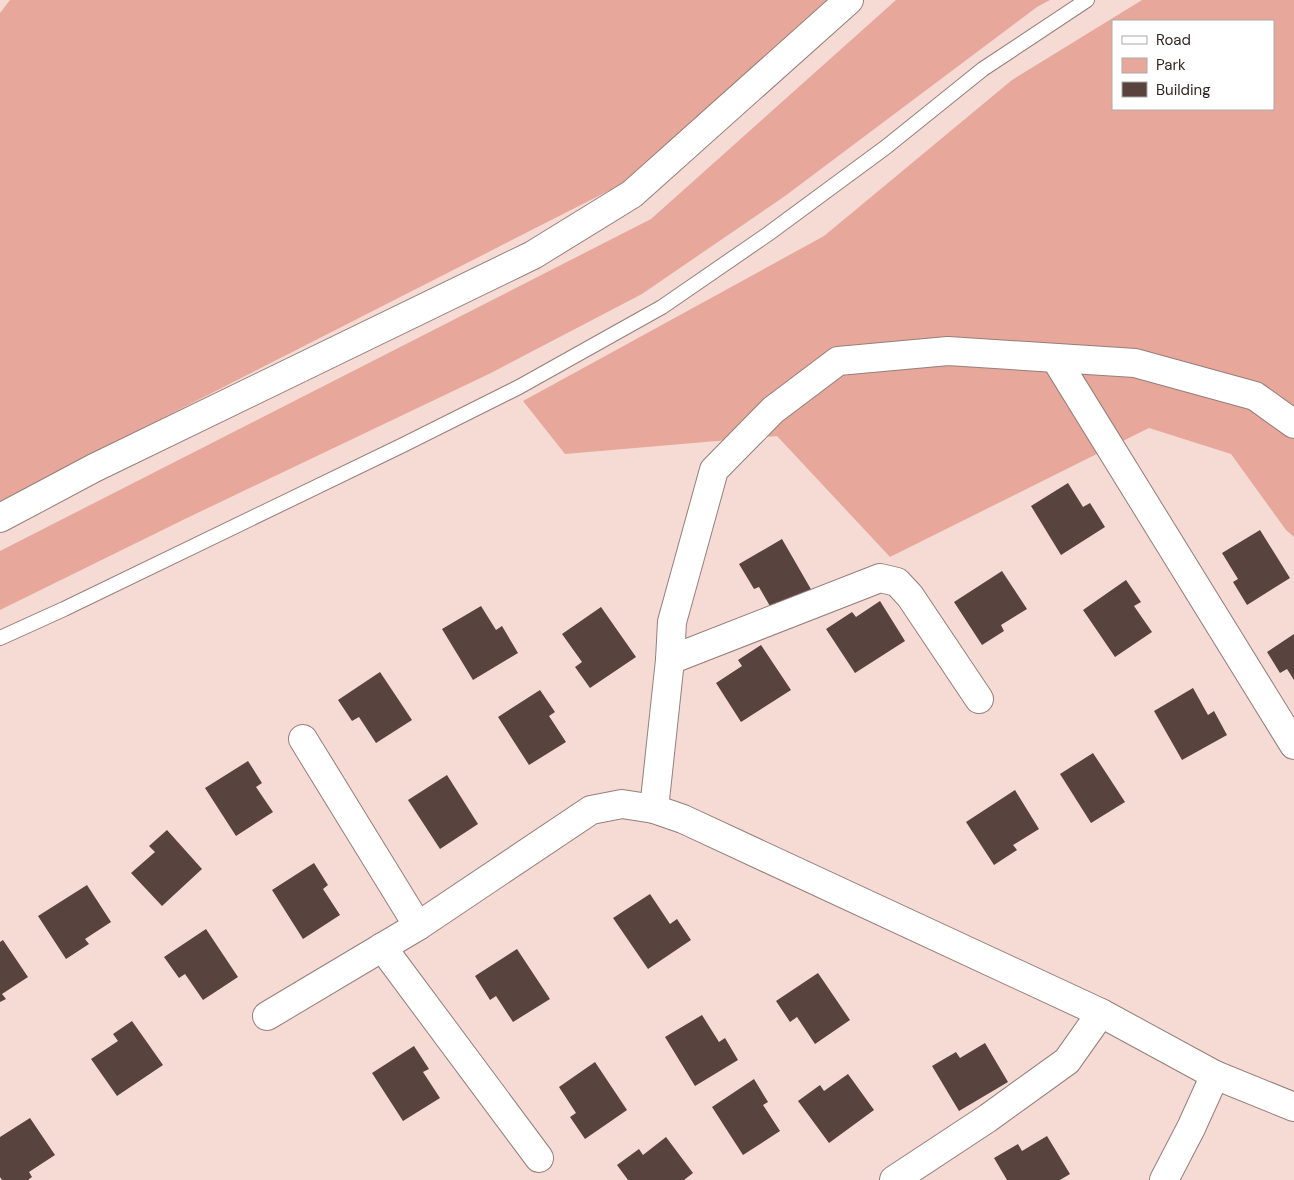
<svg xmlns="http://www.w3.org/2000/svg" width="1294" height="1180" font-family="'DM Sans',sans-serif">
<rect width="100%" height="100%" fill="#f6dbd5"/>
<g fill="#e7a89b" fill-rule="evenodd">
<polygon points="10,0 829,0 624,183 0,501 0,13"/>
<polygon points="896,0 1050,0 1037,7 785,196 642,294 491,373 187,518 0,610 0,551 651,219"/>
<path d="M1142,0h152v537l-8,-7 -55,-76 -82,-26 -259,129 -113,-121 -212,18 -42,-53 301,-165 188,-156zM1113,21h160v88h-160z"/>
</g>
<g fill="#58433e">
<polygon points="1068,483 1083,507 1090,503 1105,527 1061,555 1031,506"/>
<polygon points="1260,530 1290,578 1247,605 1233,582 1238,579 1222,553"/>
<polygon points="782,539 812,591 774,613 759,587 754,589 739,564"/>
<polygon points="1002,571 1027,609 1001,625 1004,631 982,645 954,602"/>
<polygon points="1126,580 1141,602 1134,606 1152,632 1115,657 1083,610"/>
<polygon points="880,601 905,641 855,673 826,629 852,612 856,617"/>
<polygon points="481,606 496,630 502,626 518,653 473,680 442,629"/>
<polygon points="601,607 636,657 590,688 575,667 582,662 562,634"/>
<polygon points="1294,634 1294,680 1287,669 1280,673 1267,652"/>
<polygon points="761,645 791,690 741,722 716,683 742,666 738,660"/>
<polygon points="380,672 412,720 376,743 359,717 352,721 338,700"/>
<polygon points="1193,688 1208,715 1214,711 1227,735 1182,760 1154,711"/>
<polygon points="540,690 555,712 549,716 566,742 529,765 498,717"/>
<polygon points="1093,753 1125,802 1091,823 1060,774"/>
<polygon points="248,761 262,783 256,787 273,812 236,836 205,788"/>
<polygon points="447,775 478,824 440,849 408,800"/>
<polygon points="1015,790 1039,829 1013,845 1017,850 994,865 966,822"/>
<polygon points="167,830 202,869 162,906 131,873 155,852 149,846"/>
<polygon points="314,863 328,885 323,889 340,915 303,939 272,890"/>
<polygon points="87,885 111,922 85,939 89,944 66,959 38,916"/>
<polygon points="650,894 670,924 677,919 691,940 648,969 613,918"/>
<polygon points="206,929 238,977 203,1000 185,974 179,978 164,957"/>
<polygon points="3,940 28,977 2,994 6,999 0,1002 0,942"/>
<polygon points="517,949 550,999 513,1022 496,996 490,1000 475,976"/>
<polygon points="818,973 850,1020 815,1044 797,1017 790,1022 776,1001"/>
<polygon points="702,1015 719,1042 725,1038 738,1060 695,1086 665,1037"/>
<polygon points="132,1021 163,1065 117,1096 91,1059 118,1041 113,1034"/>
<polygon points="985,1043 1008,1082 959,1111 932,1066 956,1052 960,1058"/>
<polygon points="414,1046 429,1069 423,1072 440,1098 403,1121 372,1073"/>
<polygon points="595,1062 627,1110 585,1139 570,1117 576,1113 559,1087"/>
<polygon points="848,1074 874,1110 829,1143 798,1101 820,1085 824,1091"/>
<polygon points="754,1079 768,1102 763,1105 780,1131 743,1155 712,1107"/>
<polygon points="30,1118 55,1155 29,1172 32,1177 28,1180 2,1180 0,1177 0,1137"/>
<polygon points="1047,1136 1070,1174 1060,1180 1007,1180 994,1158 1018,1144 1022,1151"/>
<polygon points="666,1137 693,1173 684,1180 628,1180 617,1165 639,1149 643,1155"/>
</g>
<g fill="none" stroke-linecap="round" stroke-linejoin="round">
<g stroke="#967e79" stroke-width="16">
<polyline id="service" points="0,638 64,609 403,445 519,387 662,307 768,234 886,147 983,69 1087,0"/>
</g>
<g stroke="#967e79" stroke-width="30">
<g id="minor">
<polyline points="1055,358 1294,745"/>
<polyline points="670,660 880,578 897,582 910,596 979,699"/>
<polyline points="303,739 418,926"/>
<polyline points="654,809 670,660 672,622 714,470 773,410 838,361 948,351 1135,363 1255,396 1294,424"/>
<polyline points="382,947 539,1158"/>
<polyline points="267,1016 418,926 591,810 622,804 654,809 683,819 1101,1013 1215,1075 1294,1107"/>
<polyline points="894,1180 988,1118 1067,1061 1101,1013"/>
<polyline points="1164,1180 1191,1128 1215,1075"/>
</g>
</g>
<g stroke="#967e79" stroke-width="30">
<polyline id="tertiary" points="0,518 94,468 533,255 632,194 849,0"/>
</g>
<use href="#service" stroke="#fff" stroke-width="14"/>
<use href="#minor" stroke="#fff" stroke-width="28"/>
<use href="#tertiary" stroke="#fff" stroke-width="28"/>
</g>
<rect x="1112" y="20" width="162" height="90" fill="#ffffff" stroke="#ada9a8"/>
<rect x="1122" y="36" width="25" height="8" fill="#ffffff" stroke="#ada9a8"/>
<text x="1156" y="45" font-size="15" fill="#312825">Road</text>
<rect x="1122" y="58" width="25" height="15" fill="#e7a89b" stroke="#ada9a8"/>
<text x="1156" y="70" font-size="15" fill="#312825">Park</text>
<rect x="1122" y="82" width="25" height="15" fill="#58433e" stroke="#ada9a8"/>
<text x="1156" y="95" font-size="15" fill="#312825">Building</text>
</svg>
